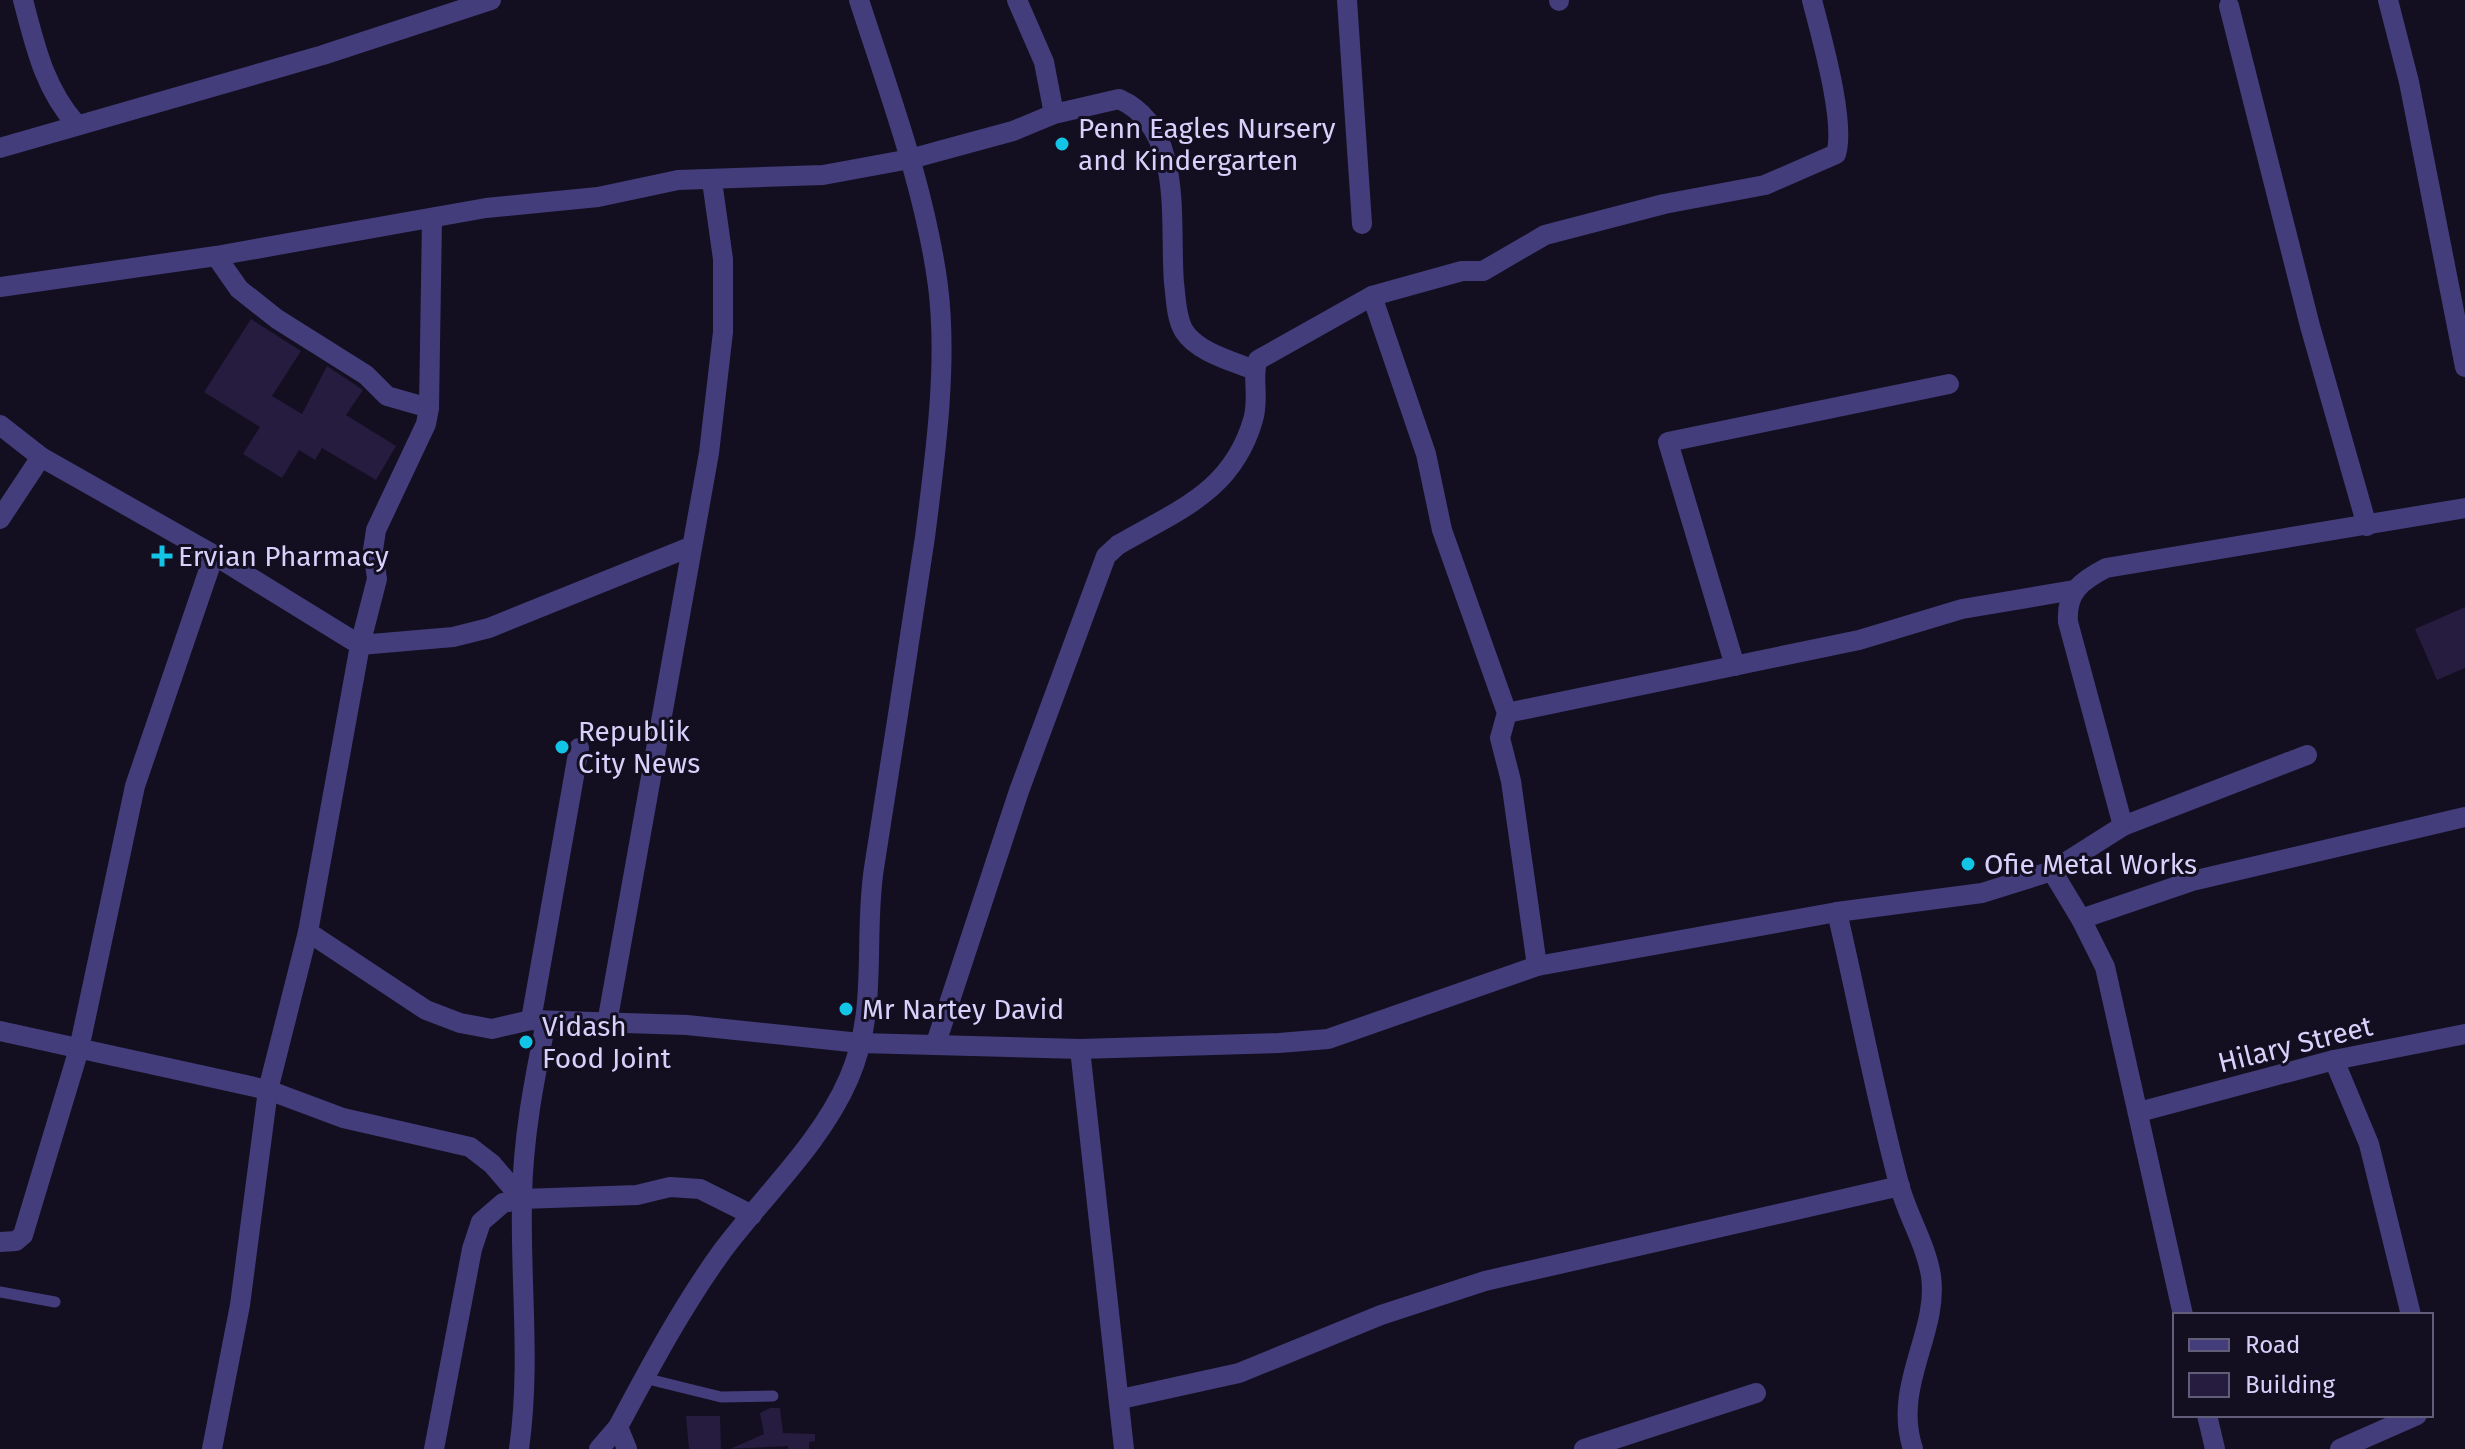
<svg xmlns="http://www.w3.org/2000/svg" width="2465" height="1449" font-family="'Fira Sans',sans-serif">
<rect width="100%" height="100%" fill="#130f20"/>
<g fill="#251c3f">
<polygon points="251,319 301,351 272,396 302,414 327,366 363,390 346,415 396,446 376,480 322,448 315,460 299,450 282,478 243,454 260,427 204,392"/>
<polygon points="2465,607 2465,668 2437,680 2415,629"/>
<polygon points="770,1408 780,1408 783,1433 815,1434 815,1441 809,1442 809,1449 788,1449 788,1446 730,1449 764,1434 760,1413"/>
<polygon points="686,1416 720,1416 721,1449 689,1449"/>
</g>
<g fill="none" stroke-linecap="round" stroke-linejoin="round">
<g stroke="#433d7b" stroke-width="11">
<polyline points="0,1292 55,1302"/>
<polyline points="644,1378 721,1397 773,1396"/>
</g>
<g stroke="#433d7b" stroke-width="20">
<path d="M23,0c12,45 21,88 53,124"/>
<polyline points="1017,0 1044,62 1054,114"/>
<polyline points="1347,0 1362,224"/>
<polyline points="2388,0 2409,82 2465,367"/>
<polyline points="1559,1 1559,0"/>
<polyline points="2229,6 2310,326 2367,526"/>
<polyline points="0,148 323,55 491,0"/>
<polyline points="216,256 239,289 277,319 366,375 387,396 429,408"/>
<path d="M0,287l216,-31 270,-48 112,-11 80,-17 145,-5 87,-16 103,-28 41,-17 65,-15c66,29 50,124 55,184 2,15 2,35 10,48 13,21 48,30 70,39"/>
<polyline points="1372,296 1426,454 1442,530 1507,713 1500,738 1511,781 1537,966"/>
<polyline points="0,425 41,457 214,555 360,645 453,637 489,628 690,547"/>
<polyline points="0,519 41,457"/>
<polyline points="1735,666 1668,442 1949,384"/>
<polyline points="1507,713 1859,640 1962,609 2074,590"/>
<path d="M2123,826l-55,-204c-2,-30 13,-41 38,-54l359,-60"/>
<polyline points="2052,871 2123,826 2307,755"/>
<path d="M1837,912c21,90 38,182 62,272 8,31 27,60 32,92 8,57 -39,110 -18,173"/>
<polyline points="2081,919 2105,967 2183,1315"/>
<polyline points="308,932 426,1010 460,1023 492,1029 531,1020 687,1025 860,1043 1080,1049 1279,1043 1328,1039 1537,966 1837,912 1982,893 2052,871 2081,919 2192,881 2465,817"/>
<polyline points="531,1020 579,748"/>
<polyline points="607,1023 709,453 723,332 723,259 712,181"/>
<polyline points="0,1031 268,1090 343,1118 470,1147 492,1164 522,1199"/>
<path d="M936,1043l83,-252 87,-235 12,-11c60,-35 114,-53 135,-125 7,-23 -2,-45 5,-60l114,-64 90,-25h21l62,-36 119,-31 101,-19 71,-31c10,-32 -15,-118 -24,-154"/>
<polyline points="1080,1049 1124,1449"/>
<polyline points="2334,1060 2369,1144 2411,1315"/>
<polyline points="2139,1112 2334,1060 2465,1034"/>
<polyline points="0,1242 16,1241 23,1235 79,1049 135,786 214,555"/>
<polyline points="1121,1399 1239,1373 1381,1315 1485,1281 1900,1186"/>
<polyline points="2207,1415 2215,1449"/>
<polyline points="618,1427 627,1449"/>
<polyline points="212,1449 240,1305 268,1090 308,932 360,645 377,579 373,550 376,530 426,424 429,408 432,219"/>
<polyline points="434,1449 472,1249 481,1222 503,1203 522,1199 637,1195 670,1187 700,1189 752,1215"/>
<path d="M519,1449c12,-85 1,-166 3,-251 1,-61 12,-117 24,-176"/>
<path d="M599,1449l19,-22c32,-60 65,-122 105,-177 42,-56 98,-107 126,-172 30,-69 14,-139 25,-210 17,-110 35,-221 51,-331 10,-79 23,-172 13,-251 -13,-98 -49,-193 -79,-286"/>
<polyline points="1584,1449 1756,1393"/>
<polyline points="2340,1449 2417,1415"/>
</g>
</g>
<g fill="#12c5e6" stroke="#130f20" stroke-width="3">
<circle cx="1062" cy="144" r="8"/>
<path d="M158 544h8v8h8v8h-8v8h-8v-8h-8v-8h8z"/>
<circle cx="562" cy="747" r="8"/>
<circle cx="1968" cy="864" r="8"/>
<circle cx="846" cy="1009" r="8"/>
<circle cx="526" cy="1042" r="8"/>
</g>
<g text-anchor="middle" stroke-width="6" stroke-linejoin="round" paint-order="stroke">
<g font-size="28" fill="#d8d1fb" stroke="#130f20" text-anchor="start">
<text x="1078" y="138">Penn Eagles Nursery<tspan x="1078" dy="32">and Kindergarten</tspan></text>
<text x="178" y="566">Ervian Pharmacy</text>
<text x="578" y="741">Republik<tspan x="578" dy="32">City News</tspan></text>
<text x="1984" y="874">Ofie Metal Works</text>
<text x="862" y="1019">Mr Nartey David</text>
<text x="542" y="1036">Vidash<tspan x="542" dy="32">Food Joint</tspan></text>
</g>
<g font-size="28" fill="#d8d1fb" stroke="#130f20">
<text transform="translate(2295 1044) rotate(-14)" y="10">Hilary Street</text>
</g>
</g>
<rect x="2173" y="1313" width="260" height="104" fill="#130f20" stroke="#625d78" stroke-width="2"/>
<rect x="2189" y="1339" width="40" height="12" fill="#433d7b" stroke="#625d78" stroke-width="2"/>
<text x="2245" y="1353" font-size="24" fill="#d8d1fb">Road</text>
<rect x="2189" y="1373" width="40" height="24" fill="#251c3f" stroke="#625d78" stroke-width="2"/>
<text x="2245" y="1393" font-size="24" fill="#d8d1fb">Building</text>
</svg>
